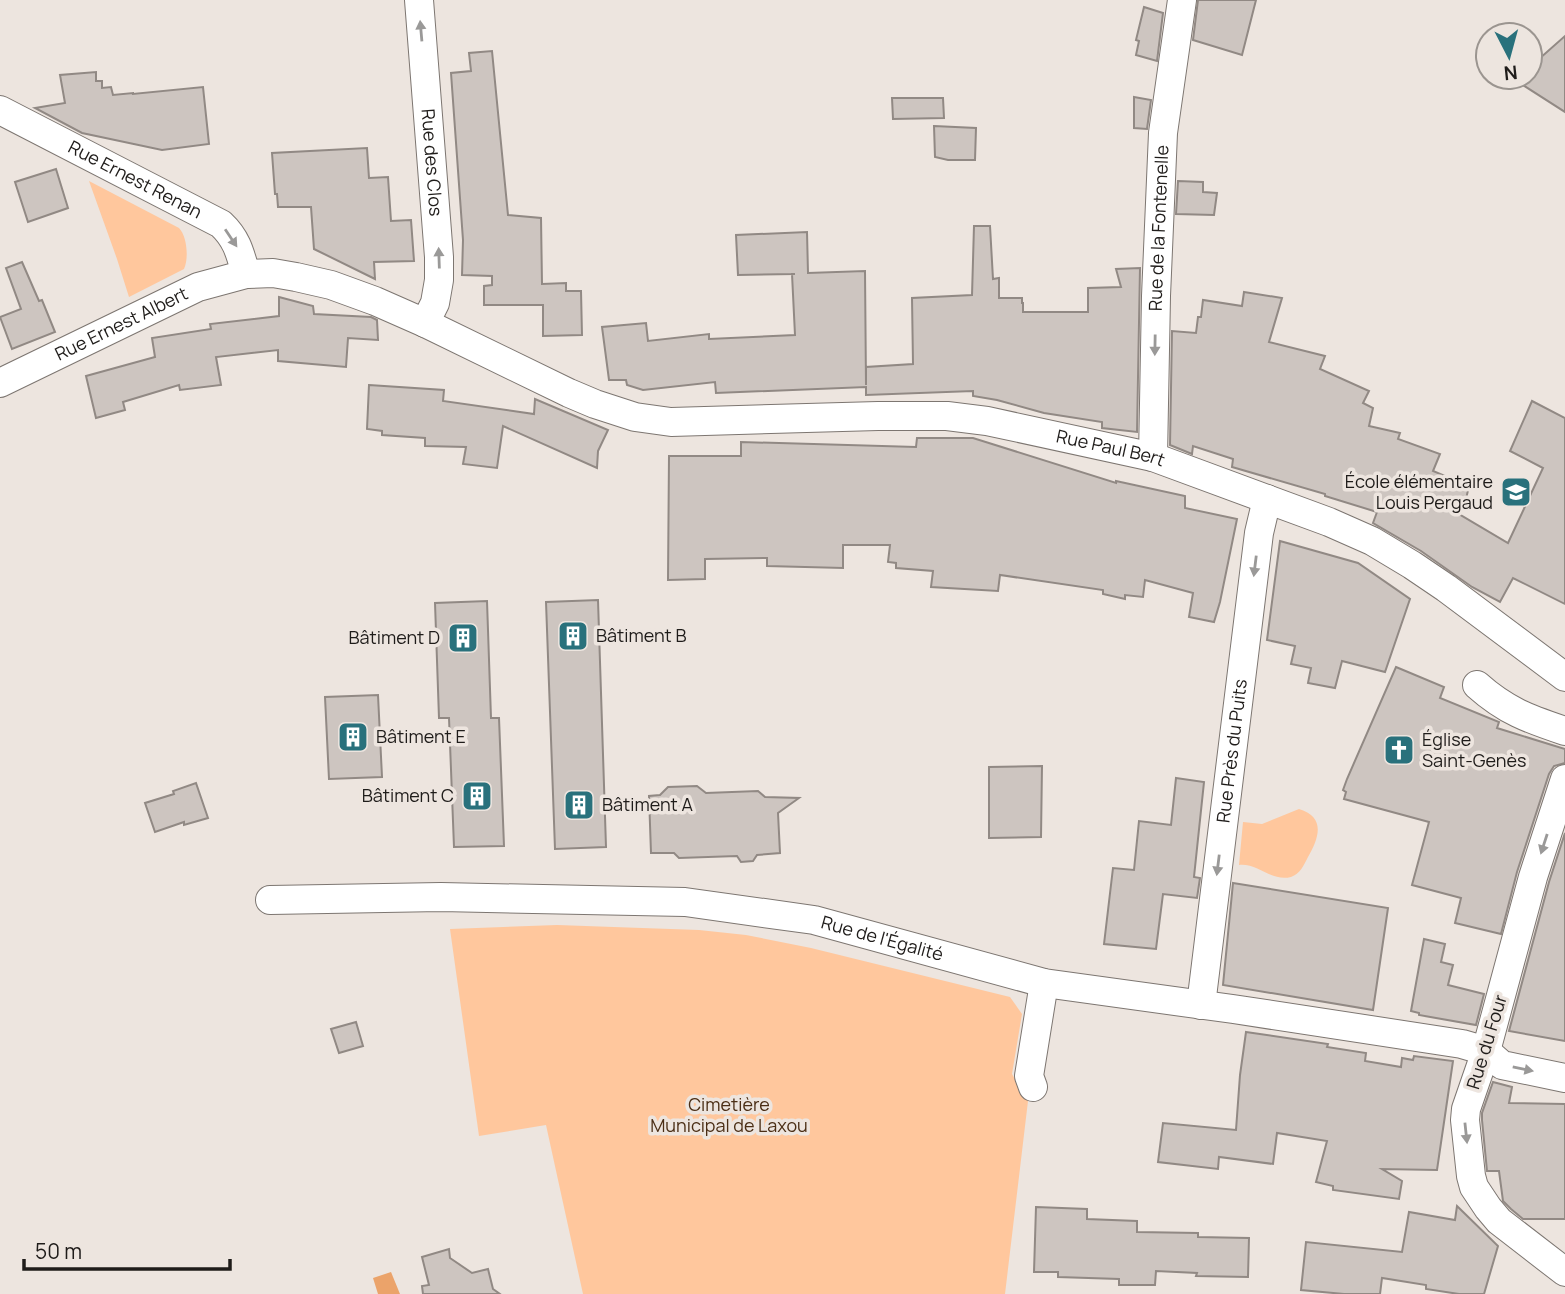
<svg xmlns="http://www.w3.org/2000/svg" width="1565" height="1294" font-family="Manrope,sans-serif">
<rect width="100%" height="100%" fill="#ede5df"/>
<g fill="#ffc79d">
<path d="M89,181l90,47c8,8 10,30 5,41l-55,28 -12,-38z"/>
<path d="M1299,809c27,8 20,29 9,48 -4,8 -8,17 -17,20 -20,5 -33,-14 -52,-12l4,-43 19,2z"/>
<polygon points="557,925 699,930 746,935 811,948 1010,997 1022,1014 1012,1074 1028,1101 1005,1294 583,1294 546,1125 479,1136 450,929"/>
</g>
<polygon fill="#eba36a" points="391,1272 400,1294 378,1294 373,1278"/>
<g fill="#cdc5c0" stroke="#918984" stroke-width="2">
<polygon points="1198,0 1256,0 1242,55 1193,40"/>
<polygon points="1144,7 1163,13 1157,61 1136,55 1139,41 1136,40"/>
<polygon points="1565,36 1565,112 1515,80 1518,77 1530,77 1530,67"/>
<polygon points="492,51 508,215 541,218 542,284 566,283 566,291 581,291 582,335 543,336 543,305 484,305 484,286 492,285 492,276 462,275 463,240 451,73 471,71 469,53"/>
<polygon points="96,72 96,81 102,81 102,88 111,87 113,95 133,93 133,94 203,87 209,144 162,150 82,133 35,108 65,103 60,75"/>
<polygon points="1134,97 1151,100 1147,129 1134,128"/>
<polygon points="892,98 943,98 944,118 893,119"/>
<polygon points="934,126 976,128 975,160 948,160 935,157"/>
<polygon points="367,148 369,178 388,177 391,221 411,220 414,261 374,262 375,279 314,249 311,207 278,207 277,194 275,194 272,153"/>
<polygon points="56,169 68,208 28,222 15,182"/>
<polygon points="1178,181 1203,182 1203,192 1217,193 1214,215 1176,214"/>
<polygon points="974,226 990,226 993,279 999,278 999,298 1022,298 1022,303 1023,303 1023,312 1088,312 1088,288 1121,287 1116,269 1140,268 1137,432 1102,428 1102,422 1044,413 997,400 973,396 973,391 866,395 866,387 716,393 715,382 643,390 627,385 626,380 609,380 602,327 646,323 648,341 709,334 709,339 795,335 792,274 795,274 738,275 736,235 807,232 808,273 865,271 866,385 866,367 913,364 912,298 972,295"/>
<polygon points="22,262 39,301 42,300 55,332 12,349 0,317 21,309 6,268"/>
<polygon points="1244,292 1282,298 1269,342 1325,356 1320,369 1369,391 1363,403 1373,408 1369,426 1400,433 1398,439 1440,454 1433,471 1469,486 1466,499 1459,514 1508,543 1543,468 1510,451 1532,401 1565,418 1565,604 1513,578 1500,602 1472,587 1421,551 1373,523 1377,512 1325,496 1325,494 1232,467 1233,459 1193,446 1192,454 1170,445 1172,331 1196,333 1198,317 1201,317 1203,300 1242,306"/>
<polygon points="279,297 313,306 314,314 371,317 377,320 378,340 348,338 346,367 278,361 278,350 216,357 221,385 180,390 179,385 123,402 125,410 96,418 86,376 155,357 152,338 211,329 210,324 279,316"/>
<polygon points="369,385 444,390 443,401 534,414 535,399 608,430 598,451 597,468 503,426 497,468 463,464 466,447 425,446 425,438 382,435 382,431 367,429"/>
<polygon points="917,438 973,438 1116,483 1116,481 1185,496 1185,508 1237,519 1220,602 1214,622 1189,617 1193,593 1145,580 1143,597 1125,595 1125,599 1103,594 1103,590 1000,575 998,591 931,587 933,571 896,568 896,563 888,562 890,545 843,545 843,568 767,566 767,558 705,559 705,579 668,580 669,456 741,456 741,442 916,447"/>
<polygon points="1280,541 1358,563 1410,599 1385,672 1342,661 1335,688 1308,683 1311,668 1291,664 1295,646 1267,640"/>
<polygon points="598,600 606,847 555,849 546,602"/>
<polygon points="487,601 491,718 499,718 504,846 454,847 449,718 439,718 435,603"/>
<polygon points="1396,667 1444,687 1440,698 1499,722 1497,728 1565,749 1565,763 1554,766 1549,774 1517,872 1501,934 1455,923 1461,898 1412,885 1429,822 1344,799 1346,792 1343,790 1347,779"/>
<polygon points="378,695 382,777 329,779 325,697"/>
<polygon points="1042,766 1041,837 989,838 989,767"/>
<polygon points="1176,778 1204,782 1194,877 1200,878 1197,898 1163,894 1156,949 1104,944 1113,868 1134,870 1139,821 1171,825"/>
<polygon points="196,783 208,818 184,825 184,822 155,832 145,803 174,794 173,791"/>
<polygon points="697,786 706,793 758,791 765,797 799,798 778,813 780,853 757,855 753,861 741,862 737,856 679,858 674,853 651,853 649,796 660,795 668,787"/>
<polygon points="1565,833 1565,1041 1509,1031 1549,882"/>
<polygon points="1233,883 1388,908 1373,1010 1223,985"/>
<polygon points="1424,939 1445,944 1441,962 1453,965 1448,985 1484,994 1476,1025 1419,1015 1419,1013 1411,1011"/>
<polygon points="356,1022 363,1046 339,1053 331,1029"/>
<polygon points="1246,1032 1328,1044 1327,1047 1366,1053 1365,1061 1401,1067 1402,1058 1413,1060 1414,1056 1453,1061 1437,1170 1382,1169 1402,1181 1399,1199 1333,1190 1333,1186 1316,1182 1327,1141 1277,1133 1273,1164 1219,1157 1218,1169 1158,1162 1163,1123 1236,1130 1240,1075"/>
<polygon points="1493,1082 1512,1087 1509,1103 1565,1104 1565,1219 1523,1219 1511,1209 1503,1201 1499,1171 1487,1171 1482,1120 1482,1113"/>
<polygon points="1457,1206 1498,1246 1484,1294 1459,1294 1426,1289 1426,1285 1382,1278 1380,1294 1344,1294 1301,1290 1306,1242 1402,1252 1409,1212 1455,1220"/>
<polygon points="1036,1207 1087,1209 1087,1219 1137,1221 1137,1232 1198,1233 1198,1237 1249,1238 1248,1277 1196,1276 1197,1273 1156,1271 1155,1285 1119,1285 1119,1279 1058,1277 1058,1272 1034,1272"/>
<polygon points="449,1249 450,1258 472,1273 488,1269 493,1289 500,1294 423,1294 422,1286 429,1285 422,1257"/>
</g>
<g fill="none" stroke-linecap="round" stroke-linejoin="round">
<g stroke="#7d7671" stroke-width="30">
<g id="minor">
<path id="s1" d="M419,0l20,257v23l-4,23 -10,20"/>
<path id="s2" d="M0,110l221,114c16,15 19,29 25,50"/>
<path id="s3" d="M0,383l198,-96 48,-13 27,-1 23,4 35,8 44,16 50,22 144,70 26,11 40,13 36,5 207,-6h69l40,5 166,36 176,65 43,19 40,24 34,23 119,89"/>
<path id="s4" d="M1153,457l3,-161 7,-163 19,-133"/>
<path d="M1477,685c29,26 52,34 88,46"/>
<polyline points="1565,779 1533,877 1486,1051 1466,1109 1465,1120 1471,1176 1474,1187 1488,1208 1499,1221 1565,1272"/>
<path id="s5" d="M270,900l171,-3 244,5 129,18 230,63 189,26 229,35 24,7 16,14 63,13"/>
<path id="s6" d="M1201,1005l58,-472 8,-34"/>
<polyline points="1033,1087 1029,1076 1044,983"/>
</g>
</g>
<use href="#minor" stroke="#fff" stroke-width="28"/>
</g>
<defs><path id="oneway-solid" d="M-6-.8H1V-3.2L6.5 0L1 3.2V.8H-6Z" transform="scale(1.75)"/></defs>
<g fill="#9a9998">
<use href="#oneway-solid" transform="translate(421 31) rotate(-95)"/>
<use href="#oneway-solid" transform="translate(231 238) rotate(56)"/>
<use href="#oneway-solid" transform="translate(439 258) rotate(-92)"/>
<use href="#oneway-solid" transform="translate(1155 345) rotate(91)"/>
<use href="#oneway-solid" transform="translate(1255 566) rotate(97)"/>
<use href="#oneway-solid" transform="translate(1544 844) rotate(108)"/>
<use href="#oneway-solid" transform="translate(1218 865) rotate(97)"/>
<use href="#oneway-solid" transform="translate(1523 1069) rotate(12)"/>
<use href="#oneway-solid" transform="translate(1466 1133) rotate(84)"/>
</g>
<defs>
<g id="school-square" transform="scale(1.575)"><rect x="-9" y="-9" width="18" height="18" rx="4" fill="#29717c" stroke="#ede5df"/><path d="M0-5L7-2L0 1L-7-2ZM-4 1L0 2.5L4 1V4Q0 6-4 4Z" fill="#fff"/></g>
<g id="building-square" transform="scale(1.575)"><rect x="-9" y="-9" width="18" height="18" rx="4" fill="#29717c" stroke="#ede5df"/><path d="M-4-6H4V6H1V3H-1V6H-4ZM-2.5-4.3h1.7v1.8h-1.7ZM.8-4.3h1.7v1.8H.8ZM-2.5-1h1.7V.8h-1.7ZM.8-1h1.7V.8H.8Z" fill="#fff"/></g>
<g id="church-square" transform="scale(1.575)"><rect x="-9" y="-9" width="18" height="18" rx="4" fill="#29717c" stroke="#ede5df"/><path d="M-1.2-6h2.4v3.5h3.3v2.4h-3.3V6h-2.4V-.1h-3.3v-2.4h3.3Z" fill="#fff"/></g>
</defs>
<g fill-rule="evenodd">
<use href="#school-square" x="1516" y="492"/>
<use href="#building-square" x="573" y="636"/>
<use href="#building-square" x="463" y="638"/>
<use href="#building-square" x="353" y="737"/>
<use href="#church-square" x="1399" y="750"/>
<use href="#building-square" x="477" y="796"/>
<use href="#building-square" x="579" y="805"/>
</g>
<g text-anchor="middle" stroke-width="7" stroke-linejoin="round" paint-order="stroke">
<g font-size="18" fill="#1f1c1a" stroke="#ede5df">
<text dy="6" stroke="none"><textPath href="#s1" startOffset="163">Rue des Clos</textPath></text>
<text dy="6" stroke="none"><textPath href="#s2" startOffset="152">Rue Ernest Renan</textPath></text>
<text dy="6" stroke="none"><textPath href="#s4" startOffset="229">Rue de la Fontenelle</textPath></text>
<text dy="6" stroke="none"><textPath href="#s3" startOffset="135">Rue Ernest Albert</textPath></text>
<text dy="6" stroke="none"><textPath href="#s3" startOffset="1167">Rue Paul Bert</textPath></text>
<text dy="6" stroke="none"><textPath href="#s6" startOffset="256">Rue Près du Puits</textPath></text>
<text dy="6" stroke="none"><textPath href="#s5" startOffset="616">Rue de l'Égalité</textPath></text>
<text transform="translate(1487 1042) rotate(-73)" y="6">Rue du Four</text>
</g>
<g font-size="18" fill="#1f1c1a" stroke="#ede5df" text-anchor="start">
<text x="1493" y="488" text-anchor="end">École élémentaire<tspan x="1493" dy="21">Louis Pergaud</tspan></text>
<text x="596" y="642">Bâtiment B</text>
<text x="440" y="644" text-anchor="end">Bâtiment D</text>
<text x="376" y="743">Bâtiment E</text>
<text x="1422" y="746">Église<tspan x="1422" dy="21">Saint-Genès</tspan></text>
<text x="454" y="802" text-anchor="end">Bâtiment C</text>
<text x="602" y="811">Bâtiment A</text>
</g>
<g font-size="18" fill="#4b2e15" stroke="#ede5df">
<text x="729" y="1111">Cimetière<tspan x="729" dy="21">Municipal de Laxou</tspan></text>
</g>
</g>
<g transform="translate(1509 56) rotate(174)"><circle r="33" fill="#ede5df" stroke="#9b9590" stroke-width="2"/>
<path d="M0-5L12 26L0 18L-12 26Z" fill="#29717c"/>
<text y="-10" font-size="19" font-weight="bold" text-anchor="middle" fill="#1f1c1a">N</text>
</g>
<path d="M24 1259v10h206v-10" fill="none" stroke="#1f1c1a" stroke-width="3.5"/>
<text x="35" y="1259" font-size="21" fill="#1f1c1a" stroke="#ede5df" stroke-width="5" paint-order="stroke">50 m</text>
</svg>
